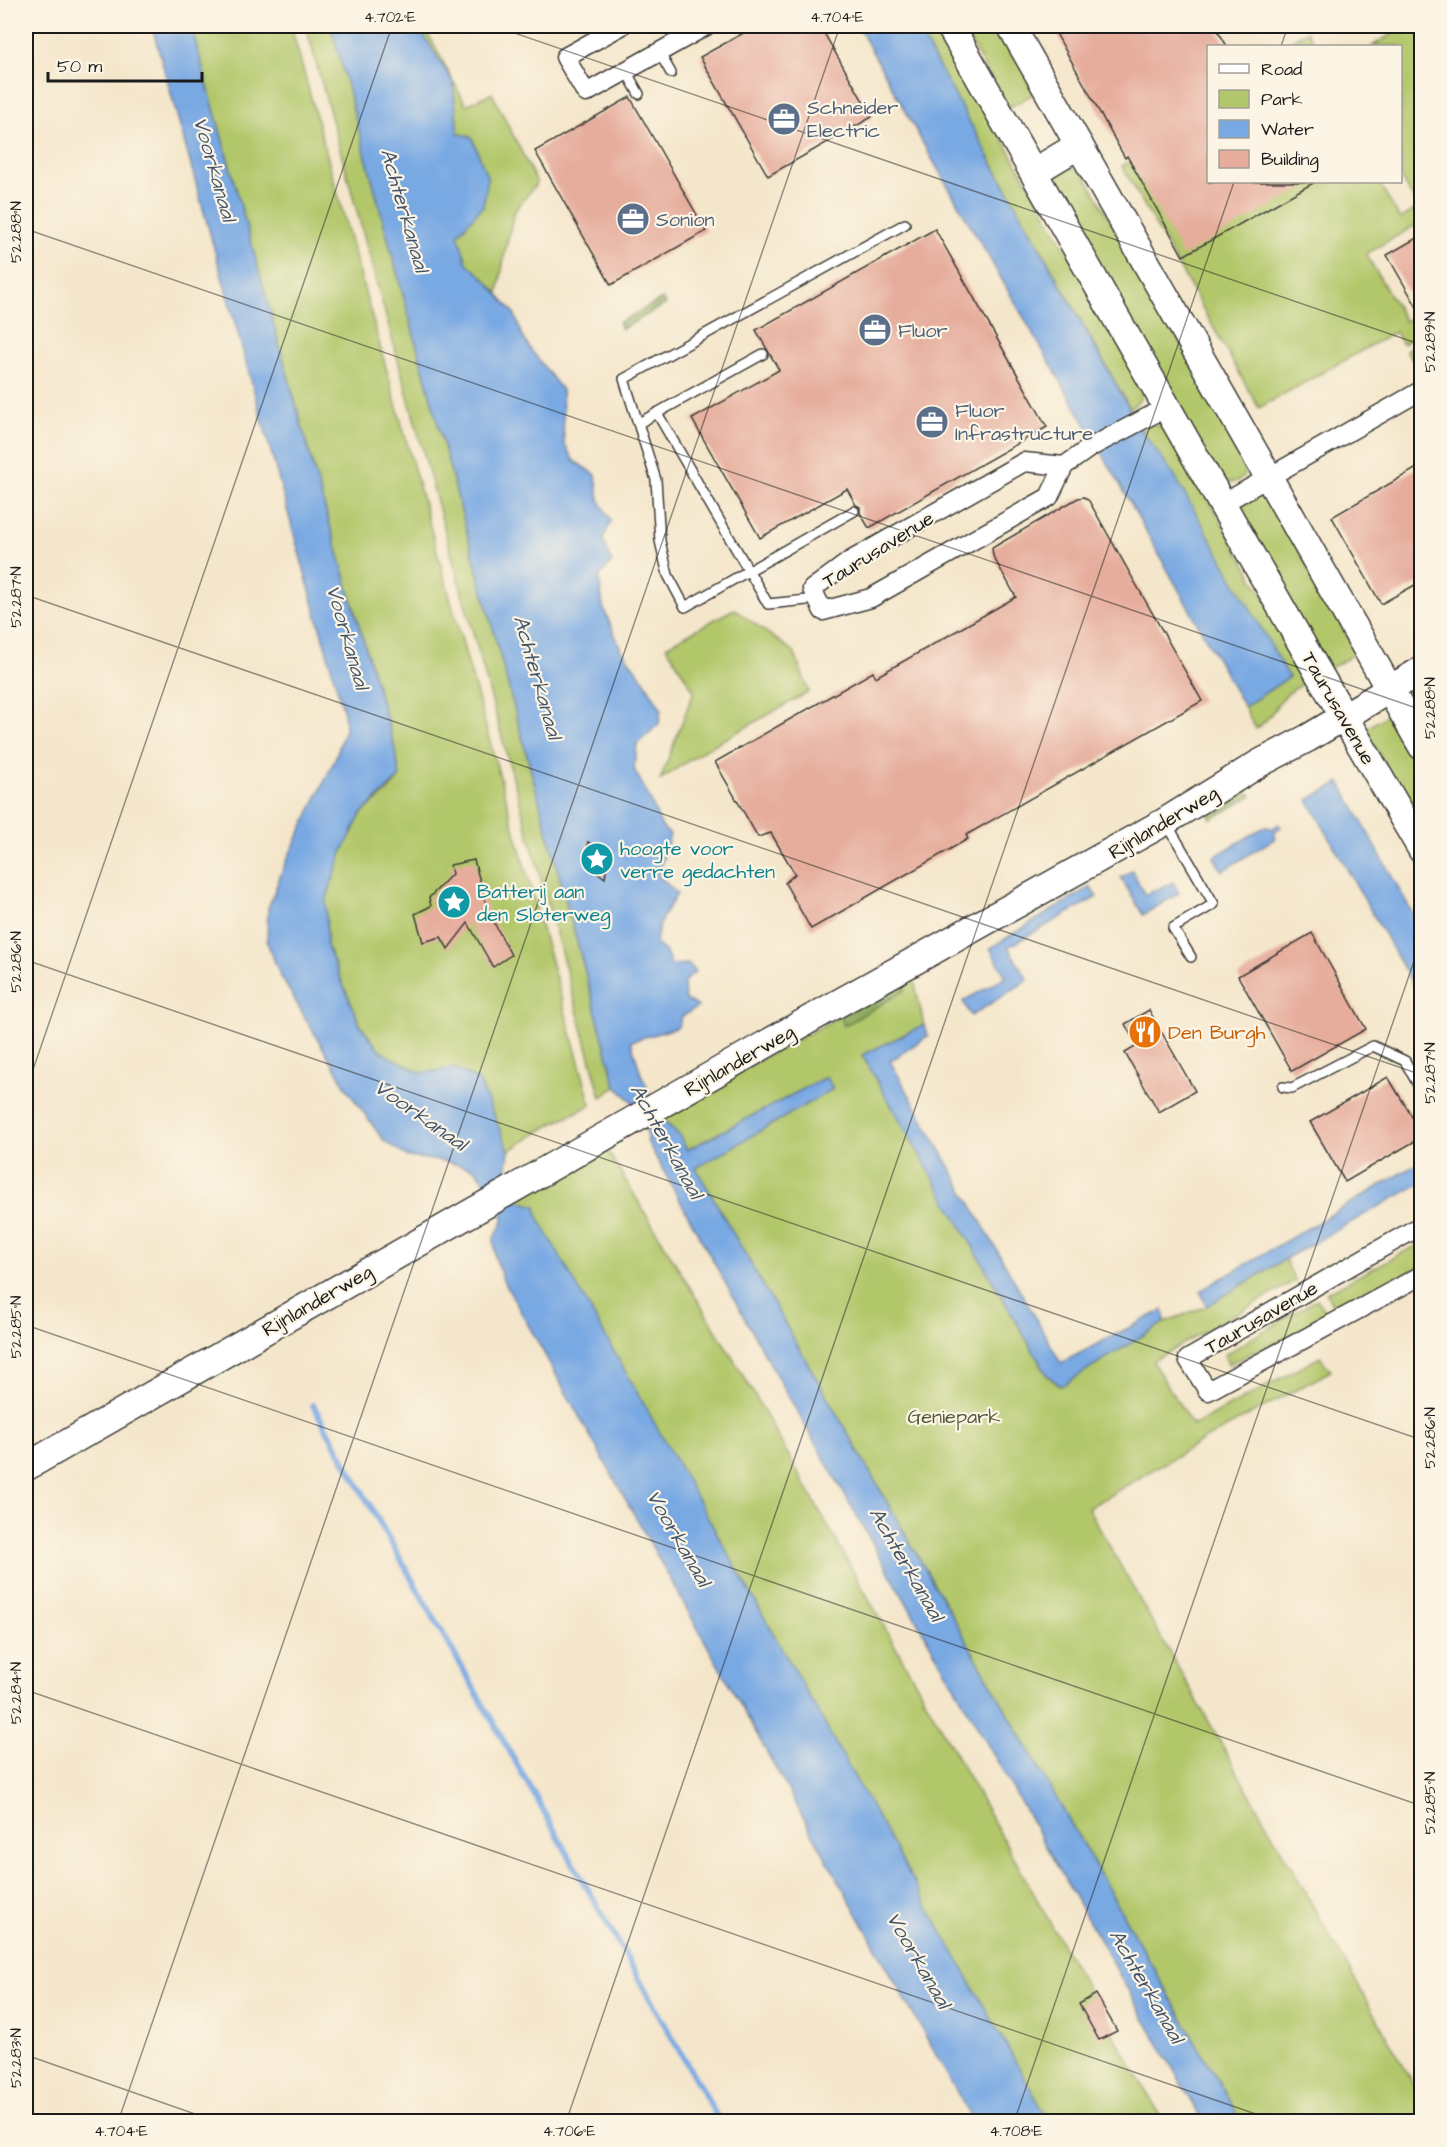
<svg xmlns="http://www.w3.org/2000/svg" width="1447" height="2147" font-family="'Architects Daughter',sans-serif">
<rect width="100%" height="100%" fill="#fcf5e5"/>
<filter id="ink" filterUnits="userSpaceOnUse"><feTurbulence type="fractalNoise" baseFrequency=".0167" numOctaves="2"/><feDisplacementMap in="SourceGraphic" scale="12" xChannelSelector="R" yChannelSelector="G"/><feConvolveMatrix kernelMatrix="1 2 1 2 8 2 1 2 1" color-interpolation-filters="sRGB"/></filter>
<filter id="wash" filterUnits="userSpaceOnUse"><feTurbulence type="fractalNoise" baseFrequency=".008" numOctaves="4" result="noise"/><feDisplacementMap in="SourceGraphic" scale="24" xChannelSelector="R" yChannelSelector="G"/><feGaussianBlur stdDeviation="1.35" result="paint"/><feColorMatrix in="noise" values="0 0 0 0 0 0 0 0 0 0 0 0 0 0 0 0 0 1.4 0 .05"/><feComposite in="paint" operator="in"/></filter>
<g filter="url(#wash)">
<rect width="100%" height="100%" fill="#f4e6ca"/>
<g fill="#b2c76b" stroke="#677244" stroke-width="1.5">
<polygon points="191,26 291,26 591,1105 548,1126 509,1151 479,1081 455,1068 421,1073 386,1055 376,1046 360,1024 327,946 326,900 341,855 361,814 387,792 400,777 394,745 319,488"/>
<polygon points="306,26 331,26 616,1087 601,1097"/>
<polygon points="400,26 424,26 466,105 492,93 537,183 514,212 505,252 498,293 459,269"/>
<path d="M916,26h22l204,355c1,14 0,20 -12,27z"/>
<polygon points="961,26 999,26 1037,92 1008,108"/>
<polygon points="1405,26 1421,26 1421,222 1366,254 1405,321 1410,319 1419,335 1403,344 1395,332 1259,408 1122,166 1208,115 1208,182 1379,182 1400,219 1418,208 1401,178 1400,46 1372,46"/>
<polygon points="1307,31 1315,46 1281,46"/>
<path d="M1070,168l13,4 164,289c0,22 -13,26 -30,15l-164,-288c2,-12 5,-17 17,-20z"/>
<polygon points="1421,340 1421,374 1406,350"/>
<path d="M1150,425h10l10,6 141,249c-12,6 -24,12 -32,23 -8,11 -11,17 -23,26l-12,-22 45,-30 -147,-246z"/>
<polygon points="1256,497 1264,498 1272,504 1357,653 1327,670 1242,512 1244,504"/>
<polygon points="734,609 794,652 809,692 703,751 660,780 694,691 666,646"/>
<polygon points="1390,713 1421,770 1421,835 1366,729"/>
<polygon points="913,976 924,1025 863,1055 1047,1375 1060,1386 1165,1322 1207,1306 1285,1259 1295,1281 1152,1361 1193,1426 1320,1357 1331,1371 1205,1439 1088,1508 1421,2097 1421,2121 1241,2121 696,1168 833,1089 826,1077 687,1150 679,1135 659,1116 840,1016 845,1025 905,990 903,982"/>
<polygon points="606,1148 750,1387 1066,1951 1163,2121 1048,2121 537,1217 536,1207 512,1200"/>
<polygon points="1421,1243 1421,1266 1339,1315 1326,1293"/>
<polygon points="1317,1299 1330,1318 1228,1364 1224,1355"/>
</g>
<g fill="#8dac5f" stroke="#54643e" stroke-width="1.5">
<polygon points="662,299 666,304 622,329 618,323"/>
<polygon points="1242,785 1252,796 1211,819 1205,806"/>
<polygon points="903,982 905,990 844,1026 840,1016"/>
</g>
<g fill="#79a9e3" stroke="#4a6280" stroke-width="1.5">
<polygon points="152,26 191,26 319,488 394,745 400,777 361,814 341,855 326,900 327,946 360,1025 376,1046 386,1055 421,1073 455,1068 479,1081 509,1151 505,1179 512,1199 536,1206 538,1217 1049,2121 973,2121 503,1280 495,1257 494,1238 503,1222 502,1205 493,1189 485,1183 475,1169 443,1161 408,1157 384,1141 349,1092 280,975 267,942 268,908 285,864 335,759 345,729 344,713"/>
<path d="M331,26h87l35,56 5,51 14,4 16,42 -5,27 -25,28 9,29 18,16 29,34 9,24 8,13 31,40 2,53 10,18 22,14 3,24 12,22 -8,19 9,22 -13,15 4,30 18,42 24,33 16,27 -2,15 -22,20 -3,25 13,24 15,34 8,8 -12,40 19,19 -15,24 -7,25 10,8 6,14 18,-1 6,8 -11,10 1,17 13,8 -16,9 -3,9 -3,3 -45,13 10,33 7,15 6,23 25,23 8,15 139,-73 7,12 -137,79 545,953h-38l-428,-748 -128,-232c0,-29 -10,-36 -31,-54z"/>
<polygon points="858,26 916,26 1142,431 1174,475 1289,677 1244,707 1113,472 924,145"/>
<polygon points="1340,782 1421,929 1421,999 1308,800"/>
<polygon points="1278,824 1281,827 1274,833 1276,838 1222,871 1214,857 1266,826 1272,829"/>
<polygon points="1132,870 1145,895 1173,882 1179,893 1143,915 1121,878"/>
<polygon points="1090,887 1097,897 1008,947 1028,980 971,1016 963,1001 1006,977 990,948"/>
<polygon points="924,1025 928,1036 890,1061 1061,1363 1163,1310 1165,1322 1061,1386 1047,1375 862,1055"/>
<polygon points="1419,1163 1421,1165 1421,1183 1285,1259 1207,1306 1200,1291"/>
</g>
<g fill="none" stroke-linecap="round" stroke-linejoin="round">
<polyline stroke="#79a9e3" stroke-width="6" points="313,1405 720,2122"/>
</g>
<g id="blocks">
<g fill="#e6ad9d">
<polygon points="756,26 820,26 872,117 768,176 700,57"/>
<polygon points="1052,26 1215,26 1227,46 1209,46 1209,182 1315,182 1183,256 1127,156 1125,158"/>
<polygon points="630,97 706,231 611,285 535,151"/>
<polygon points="935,229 1047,427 869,528 860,513 860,507 856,505 847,489 760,538 692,419 779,370 756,330"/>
<polygon points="1422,235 1422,316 1387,255"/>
<polygon points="1422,465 1422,581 1381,604 1332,517"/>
<polygon points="1084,497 1089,501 1202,701 966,835 968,839 811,929 785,883 795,874 771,833 758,837 715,762 873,672 876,677 1016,597 993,556 992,548 1078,498"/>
<polygon points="588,842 608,855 605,878 586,864"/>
<polygon points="474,860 488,911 511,955 493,967 468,923 448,949 441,937 423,942 415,914 431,906 429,898 452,874 450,865"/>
<polygon points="1312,933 1366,1029 1292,1071 1238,976"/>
<polygon points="1149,1010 1195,1091 1159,1112 1125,1053 1137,1046 1125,1024"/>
<polygon points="1388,1077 1422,1133 1422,1137 1345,1182 1310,1122"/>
<polygon points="1096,1994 1117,2031 1099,2040 1079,2004"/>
</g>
</g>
</g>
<g filter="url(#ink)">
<use href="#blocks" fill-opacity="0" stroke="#3c3a36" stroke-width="1.5"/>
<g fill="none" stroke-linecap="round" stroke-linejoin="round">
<g stroke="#3c3a36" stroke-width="12">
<g id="lane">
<polyline points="659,52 671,73"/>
<polyline points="626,71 639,94"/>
<polyline points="657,413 768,604 817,599"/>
<polyline points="639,423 763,354"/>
<polyline points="854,511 685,607 668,575 660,541 656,480 624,379 905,224"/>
<polyline points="1167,824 1214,904 1173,928 1191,957"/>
<polyline points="1283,1087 1292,1088 1373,1046 1405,1061 1422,1092"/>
</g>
</g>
<g stroke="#3c3a36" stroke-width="21">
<g id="street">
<polyline points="621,26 565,57 586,93 706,26"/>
<polyline points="1064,466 1024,462 850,561 812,589 823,611 871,598 1049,497 1064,466 1091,447 1167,407"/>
<polyline points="1222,504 1422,390"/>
<polyline points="1422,1225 1188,1359 1208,1391 1422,1275"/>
</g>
</g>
<g stroke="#3c3a36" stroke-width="30">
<g id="secondary">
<polyline points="950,26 1316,669 1422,850"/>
<polyline points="1011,26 1422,746"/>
<polyline points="1034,172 1079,145"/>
<polyline points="26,1467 819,1014 1166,821 1260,763 1308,738 1422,670"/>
</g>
</g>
<use href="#lane" stroke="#fff" stroke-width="9"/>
<use href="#street" stroke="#fff" stroke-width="18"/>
<use href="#secondary" stroke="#fff" stroke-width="27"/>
</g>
</g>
<path fill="none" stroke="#1c1c1c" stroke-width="1.5" stroke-opacity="0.45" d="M494,26l928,319M1281,46l7,-20M26,229l1396,481M26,595l1396,480M26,960l1396,480M26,1090l366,-1064M26,1325l1396,481M26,1690l1253,432M26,2055l192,67M118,2122l722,-2096M566,2122l668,-1940M1014,2122l408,-1184"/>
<defs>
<g id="office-disc" transform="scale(1.725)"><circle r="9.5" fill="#5c6f8a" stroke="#fcf5e5"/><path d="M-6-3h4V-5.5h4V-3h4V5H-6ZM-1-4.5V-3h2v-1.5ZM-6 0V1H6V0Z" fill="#fff"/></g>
<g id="sight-disc" transform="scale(1.725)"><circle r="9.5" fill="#0f9aa8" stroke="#fcf5e5"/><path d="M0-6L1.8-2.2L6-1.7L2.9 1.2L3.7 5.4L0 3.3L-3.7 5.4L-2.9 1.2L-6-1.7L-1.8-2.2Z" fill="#fff"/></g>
<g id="restaurant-disc" transform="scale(1.725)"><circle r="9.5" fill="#e8710a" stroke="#fcf5e5"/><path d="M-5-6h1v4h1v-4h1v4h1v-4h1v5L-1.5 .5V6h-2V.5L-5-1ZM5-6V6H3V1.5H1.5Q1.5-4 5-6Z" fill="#fff"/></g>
</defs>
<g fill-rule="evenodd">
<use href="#office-disc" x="784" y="119"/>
<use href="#office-disc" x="633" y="219"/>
<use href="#office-disc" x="875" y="330"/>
<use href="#office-disc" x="932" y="422"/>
<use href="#sight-disc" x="597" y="859"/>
<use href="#sight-disc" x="454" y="902"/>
<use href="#restaurant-disc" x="1145" y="1032"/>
</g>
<g text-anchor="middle" stroke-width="4.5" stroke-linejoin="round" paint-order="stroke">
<g font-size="20" fill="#4e5e75" stroke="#fcf5e5" text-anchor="start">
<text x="807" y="114">Schneider<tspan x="807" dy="23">Electric</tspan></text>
<text x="656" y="226">Sonion</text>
<text x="898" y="337">Fluor</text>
<text x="955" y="417">Fluor<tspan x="955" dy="23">Infrastructure</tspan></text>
</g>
<g font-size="20" fill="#1c1c1c" stroke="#fcf5e5">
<text transform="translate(878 549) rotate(-32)" y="7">Taurusavenue</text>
<text transform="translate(1339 708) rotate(60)" y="7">Taurusavenue</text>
<text transform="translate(1163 822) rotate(-31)" y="7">Rijnlanderweg</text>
<text transform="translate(739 1060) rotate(-30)" y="7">Rijnlanderweg</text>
<text transform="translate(317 1300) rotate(-30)" y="7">Rijnlanderweg</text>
<text transform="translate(1261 1317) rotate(-30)" y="7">Taurusavenue</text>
</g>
<g font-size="20" fill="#0d838f" stroke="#fcf5e5" text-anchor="start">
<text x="620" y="855">hoogte voor<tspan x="620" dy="23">verre gedachten</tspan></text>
<text x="477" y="898">Batterij aan<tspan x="477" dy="23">den Sloterweg</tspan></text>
</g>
<g font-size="20" fill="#c56008" stroke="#fcf5e5" text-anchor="start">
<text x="1168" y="1039">Den Burgh</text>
</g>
<g font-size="20" fill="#505838" stroke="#fcf5e5">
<text x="954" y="1423">Geniepark</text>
</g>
<g font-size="21" font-style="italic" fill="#41546c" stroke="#fcf5e5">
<text transform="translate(215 169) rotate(74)" y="7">Voorkanaal</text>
<text transform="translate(405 210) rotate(74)" y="7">Achterkanaal</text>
<text transform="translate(348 637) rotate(74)" y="7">Voorkanaal</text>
<text transform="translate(538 677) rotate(74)" y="7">Achterkanaal</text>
<text transform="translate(421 1115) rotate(35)" y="7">Voorkanaal</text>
<text transform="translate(667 1141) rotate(61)" y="7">Achterkanaal</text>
<text transform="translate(679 1538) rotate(60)" y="7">Voorkanaal</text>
<text transform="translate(907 1564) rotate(60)" y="7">Achterkanaal</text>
<text transform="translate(919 1960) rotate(60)" y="7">Voorkanaal</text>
<text transform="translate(1147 1986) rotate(60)" y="7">Achterkanaal</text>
</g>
</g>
<rect width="1447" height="2147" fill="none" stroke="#fcf5e5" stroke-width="66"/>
<rect x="1207" y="45" width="195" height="138" fill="#fcf5e5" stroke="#a29e95" stroke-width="1.5"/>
<rect x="1219" y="64" width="30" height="9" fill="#ffffff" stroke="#a29e95" stroke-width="1.5"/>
<text x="1261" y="75" font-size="18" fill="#1c1c1c">Road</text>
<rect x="1219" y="90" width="30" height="18" fill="#b2c76b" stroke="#a29e95" stroke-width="1.5"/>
<text x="1261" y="105" font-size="18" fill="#1c1c1c">Park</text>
<rect x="1219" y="120" width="30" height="18" fill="#79a9e3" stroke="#a29e95" stroke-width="1.5"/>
<text x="1261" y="135" font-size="18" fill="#1c1c1c">Water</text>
<rect x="1219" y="150" width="30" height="18" fill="#e6ad9d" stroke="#a29e95" stroke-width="1.5"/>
<text x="1261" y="165" font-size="18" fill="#1c1c1c">Building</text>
<path d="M48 72v9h154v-9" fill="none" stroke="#1c1c1c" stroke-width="3"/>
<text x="57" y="72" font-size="18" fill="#1c1c1c" stroke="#fcf5e5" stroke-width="4.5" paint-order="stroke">50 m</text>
<rect x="33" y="33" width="1381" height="2081" fill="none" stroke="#1c1c1c" stroke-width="2"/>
<g font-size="15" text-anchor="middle" fill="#1c1c1c">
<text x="390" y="22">4.702°E</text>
<text x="837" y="22">4.704°E</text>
<text transform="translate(16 232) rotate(-90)" y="5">52.288°N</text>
<text transform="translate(1430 342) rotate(-90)" y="5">52.289°N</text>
<text transform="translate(16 597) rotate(-90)" y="5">52.287°N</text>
<text transform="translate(1430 708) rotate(-90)" y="5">52.288°N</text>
<text transform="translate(16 962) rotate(-90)" y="5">52.286°N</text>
<text transform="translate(1430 1073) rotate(-90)" y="5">52.287°N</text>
<text transform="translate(16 1327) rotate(-90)" y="5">52.285°N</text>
<text transform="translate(1430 1438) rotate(-90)" y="5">52.286°N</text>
<text transform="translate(16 1693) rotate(-90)" y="5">52.284°N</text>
<text transform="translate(1430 1803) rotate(-90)" y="5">52.285°N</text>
<text transform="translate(16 2058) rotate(-90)" y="5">52.283°N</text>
<text x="121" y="2136">4.704°E</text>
<text x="569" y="2136">4.706°E</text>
<text x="1016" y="2136">4.708°E</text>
</g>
</svg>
